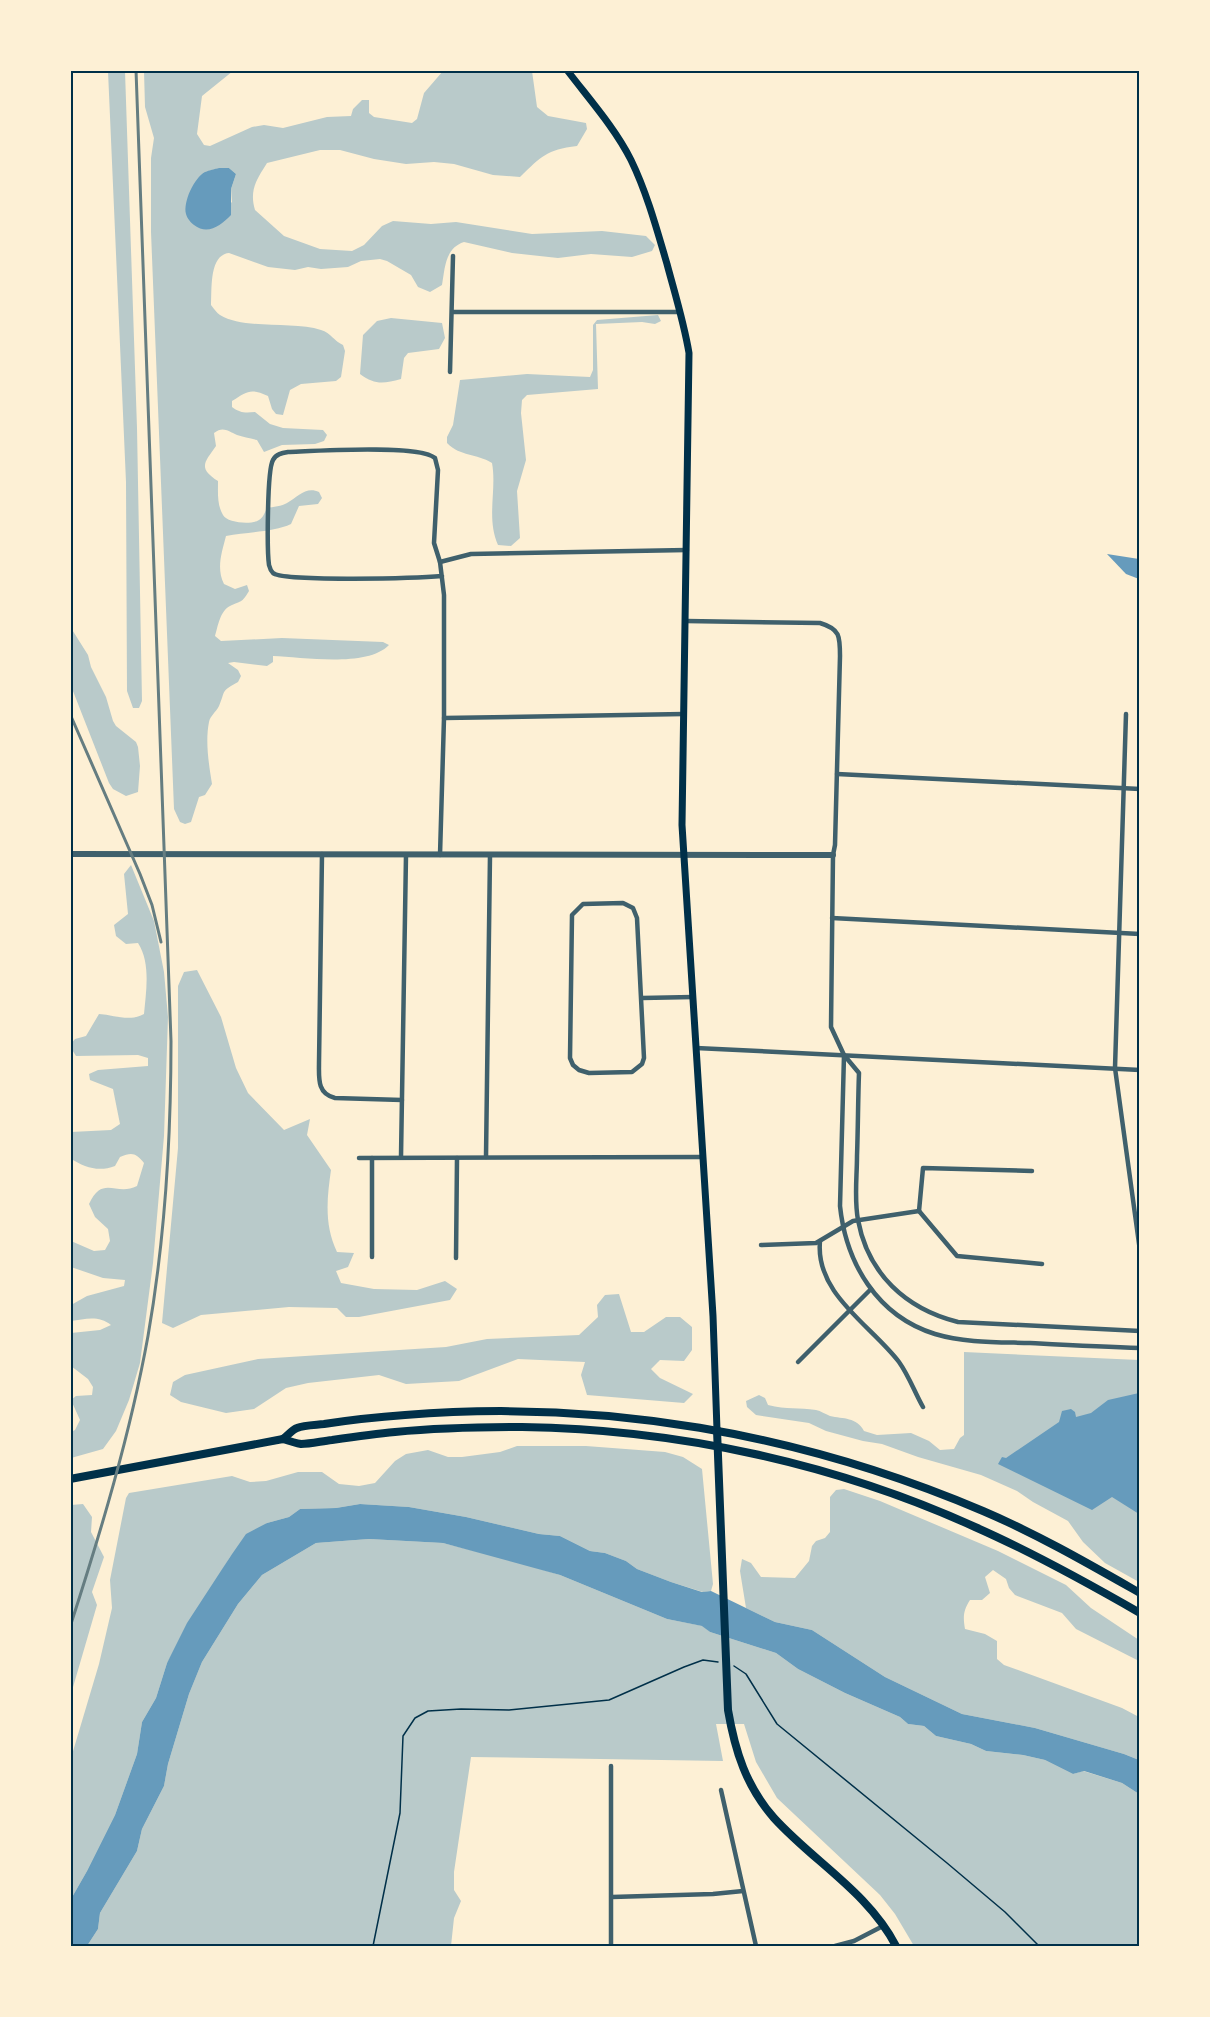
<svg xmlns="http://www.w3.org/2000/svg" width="1210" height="2017" font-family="'Golos Text',sans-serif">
<rect width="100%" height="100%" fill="#fdf0d5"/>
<g fill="#b9caca" fill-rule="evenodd">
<polygon points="108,71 125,71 137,428 142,701 139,708 133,708 127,691 126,482"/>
<path d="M144,71h89l-31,25 -5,38 7,11 6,1 42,-19 12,-2 19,3 44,-11 24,-1 2,-7 9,-9h7v13l5,4 38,6 5,-4 7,-26 19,-22h89l5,36 11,9 38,7 1,6 -10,17c-31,4 -35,10 -57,31l-27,-2 -39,-11 -20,-2 -28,2 -32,-5 -34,-9h-20l-53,13c-10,16 -18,27 -12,47l29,26 36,13 32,2 12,-6 18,-19 11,-5 38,3 25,-2 76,12 70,-3 44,5 9,9 -3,6 -20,6 -41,-3 -33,4 -46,-5 -48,-11c-19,6 -19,26 -22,43l-12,7 -12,-5 -7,-12 -24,-14 -7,-2 -19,2 -13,6 -27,2 -13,-2 -13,3 -27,-3 -39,-14c-20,2 -17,36 -18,52 3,4 6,8 9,10 24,15 73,6 101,15 10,3 13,11 22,15l2,6 -4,26 -5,4 -35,3 -11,6 -7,25 -7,-1 -4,-5 -4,-13c-18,-8 -20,-5 -36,5v6c8,6 13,6 23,5l15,12 13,4 40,2 4,5 -3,6 -9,3 -33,1 -18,7 -7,-12c-7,-2 -14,-3 -20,-5 -9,-4 -14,-9 -23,-2l2,13c-12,17 -18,22 2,35 0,12 -1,24 5,34 4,8 29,10 36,5 4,-2 6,-8 8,-12 6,-1 15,-2 20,-5 11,-6 19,-17 32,-11l3,6 -4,6 -19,2 -8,18c-17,8 -44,8 -65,12 -4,16 -10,32 -2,48l11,5 12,-4 2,6c-8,13 -7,9 -19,15 -10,5 -12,20 -15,30l6,5 61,-3 101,4 6,3c-22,23 -87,12 -116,11v6l-6,4 -33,-4 -6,1 10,7 3,6 -3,6c-18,10 -12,8 -19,24 -3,6 -9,10 -10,16 -4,20 0,43 3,62l-7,11 -6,2 -8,25 -6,2 -5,-2 -6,-13 -23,-577v-74l3,-20 -9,-31zM219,168h10l7,6 -5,15 1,14 -27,-31z"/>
<path d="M658,315l3,6 -6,3 -13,-2 -46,2 2,65 -71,6 -5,5 -1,13 5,47 -9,31 3,47 -9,8 -13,-1c-12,-27 -1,-55 -6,-82 -16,-10 -31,-6 -45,-20v-6l6,-12 7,-45 67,-6 63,3 3,-7v-45l4,-5z"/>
<path d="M391,318l51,5 3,15 -6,11 -31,4 -4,5 -3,21c-18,5 -26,6 -41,-5l3,-39 14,-14z"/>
<polygon points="71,628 88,655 91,667 106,697 113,721 116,726 136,742 138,747 140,766 138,792 126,796 113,789 109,783 71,686"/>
<path d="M131,865l23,56 10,51 4,45 -4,119 -11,127 -13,100 -11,37 -13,31 -13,18 -32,9v-26l4,-2 5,-10 -9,-20 5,-4 16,-1 1,-8 -5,-8 -17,-13v-33l29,-3 11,-5c-12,-10 -26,-6 -40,-4v-16l16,-9 37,-10 1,-6 -22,-2 -32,-11v-26l23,10 11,-1 5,-9 -2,-12 -13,-12 -6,-13c14,-30 27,-7 48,-18l7,-23c-8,-10 -12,-11 -24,-6l-5,9c-16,6 -30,2 -45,-8l1,-26 40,-2 9,-6 -7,-35 -23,-9 -1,-6 9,-4 50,-4v-8l-10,-3 -62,1 -5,-8v-4l4,-5 11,-3 13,-22c15,1 31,8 45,0 2,-22 7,-51 -6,-71l-12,1 -10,-8 -2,-11 14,-11 -4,-40z"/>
<path d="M197,970l24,47 15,51 12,25 36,37 26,-11 -3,16 24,35c-4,28 -7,55 6,82l17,1 -6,14 -12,4 5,12 33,6 43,1 28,-9 12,8 -7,11 -91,17h-13l-9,-9 -48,-1 -88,8 -28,13 -11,-5 16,-175v-162l6,-14z"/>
<polygon points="619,1294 631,1332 644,1332 666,1317 680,1317 692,1327 692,1350 684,1361 660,1360 651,1369 660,1378 693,1394 684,1403 587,1395 581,1375 585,1362 518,1359 459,1381 406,1384 379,1375 308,1383 286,1388 254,1409 226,1413 181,1402 170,1395 173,1382 185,1375 258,1359 446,1347 487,1339 579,1335 598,1317 597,1305 605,1295"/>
<path d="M964,1352l175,8v222l-34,-19 -22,-21 -15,-21 -35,-19 -16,-11 -36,-16 -63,-18 -36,-13 -19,-3 -37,-10 -17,-8 -53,-8 -9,-8 -1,-6 13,-6 6,3 3,7c19,5 31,2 48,5 5,1 9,4 14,6 13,3 27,1 34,15l13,4 34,-2 18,8 11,9 14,-1 6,-11 4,-3z"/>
<polygon points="517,1446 586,1446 665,1452 683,1457 702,1469 713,1584 711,1591 703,1592 671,1582 637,1569 626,1561 605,1553 590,1551 560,1536 539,1534 466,1517 409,1507 360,1504 336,1508 300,1509 289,1517 267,1523 230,1557 167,1663 156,1698 142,1722 137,1754 115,1815 87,1871 71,1899 71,1758 99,1664 112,1608 110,1580 126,1498 129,1493 232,1476 250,1482 266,1481 298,1472 322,1472 339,1484 359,1486 375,1483 395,1461 406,1454 428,1450 448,1457 462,1457 500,1452"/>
<path d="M844,1489l36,12 118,50 68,34 25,23 48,32v21l-63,-32 -14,-16 -47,-18 -6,-7 -3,-9 -13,-9 -8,7 5,16 -8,7h-12c-7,11 -7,17 -5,29l20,5 12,7v18l7,6 118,43 17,9v43l-15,-6 -89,-26 -73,-14 -77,-37 -73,-47 -37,-8 -29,-14 -6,-37 2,-12 9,4 10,14 34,1 14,-17 3,-15 4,-5 9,-3 5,-6v-35l6,-7z"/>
<polygon points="83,1504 92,1517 91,1532 104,1557 92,1592 97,1605 71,1694 71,1505"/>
<polygon points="369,1539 443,1543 514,1561 560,1575 667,1619 703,1626 710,1632 776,1653 798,1669 845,1693 900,1717 908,1724 924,1726 936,1736 971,1744 986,1751 1023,1755 1045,1760 1073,1774 1083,1771 1122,1783 1139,1794 1139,1946 914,1946 895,1914 880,1895 777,1798 756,1762 744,1724 716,1724 723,1761 471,1757 454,1872 454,1890 461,1901 454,1918 451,1946 87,1946 98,1929 100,1913 137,1851 142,1829 164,1786 168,1764 189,1694 202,1662 238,1604 262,1575 316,1543"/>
</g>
<g fill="#669bbc">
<path d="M219,168h10l7,6 -5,15v26c-10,10 -23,21 -37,10 -3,-2 -7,-7 -8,-11 -3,-12 8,-36 19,-42 4,-2 10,-3 14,-4z"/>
<polygon points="1107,554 1139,559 1139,579 1126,574"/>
<polygon points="1139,1393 1139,1514 1112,1497 1092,1510 998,1464 1002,1457 1006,1458 1059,1422 1062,1411 1071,1409 1075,1412 1076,1417 1091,1413 1108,1400"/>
<polygon points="360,1504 409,1507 466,1517 539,1534 560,1536 590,1551 605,1553 626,1561 637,1569 671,1582 702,1592 711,1591 775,1622 812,1630 885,1677 962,1714 1035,1728 1124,1754 1139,1760 1139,1794 1122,1783 1084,1771 1073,1774 1045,1760 1023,1755 986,1751 971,1744 936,1736 924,1726 908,1724 900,1717 845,1693 798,1669 776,1653 710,1632 702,1626 667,1619 560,1575 443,1543 369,1539 316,1543 262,1575 238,1604 202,1662 189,1694 168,1764 164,1786 142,1829 137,1851 100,1913 98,1929 87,1946 71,1946 71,1899 87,1871 115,1815 137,1754 142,1722 156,1698 167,1663 187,1623 230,1557 246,1534 267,1523 289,1517 300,1509 336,1508"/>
</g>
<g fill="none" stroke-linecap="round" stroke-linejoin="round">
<g stroke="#003049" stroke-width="1.5">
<polyline points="734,1666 746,1674 777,1724 947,1863 1005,1912 1039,1946"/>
<polyline points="373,1946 400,1813 403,1736 415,1718 428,1711 461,1709 509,1710 609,1700 684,1667 703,1660 718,1662"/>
</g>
<g stroke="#3f606c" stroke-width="4.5">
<polyline points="453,312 680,312"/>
<polyline points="450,372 453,256"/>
<polyline points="440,562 471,554 687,550"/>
<path d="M686,621l134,2c20,6 20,13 20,33l-5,189 -2,10 -2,172 13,28 15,18c-1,27 -1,55 -2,83 0,21 -3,43 1,64 10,54 48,89 100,102l182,9"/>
<polyline points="1126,714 1115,1068 1140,1251"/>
<polyline points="444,718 684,714"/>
<polyline points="837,774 1140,789"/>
<path d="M322,854l-3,209c0,15 -2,31 16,35l67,2"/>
<path d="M440,855l4,-137v-123l-4,-33 -6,-19 4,-73 -3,-12c-16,-14 -121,-7 -147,-6 -6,1 -12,2 -15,8 -6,10 -6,91 -4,105 1,4 2,6 4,8 10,9 148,5 169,3"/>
<polygon points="623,903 633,908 637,918 644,1058 642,1064 632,1072 589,1073 579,1070 573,1065 570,1058 572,915 583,904"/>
<polyline points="832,918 1140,934"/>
<polyline points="642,998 693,997"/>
<polyline points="696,1048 1140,1070"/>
<path d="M844,1055l-4,151c6,57 37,110 95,128 30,9 64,8 95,9 37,2 73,4 110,5"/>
<polyline points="401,1157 406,855"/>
<polyline points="486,1157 490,855"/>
<polyline points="359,1158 703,1157"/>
<polyline points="372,1158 372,1257"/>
<polyline points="919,1211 923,1168 1032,1171"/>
<polyline points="919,1211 957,1256 1042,1264"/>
<path d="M820,1241c-5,53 51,84 79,121 10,14 16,31 24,45"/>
<polyline points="761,1245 816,1243 853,1221 919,1211"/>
<polyline points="456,1258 457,1158"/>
<polyline points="798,1362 871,1289"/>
<polyline points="611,1766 611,1946"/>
<polyline points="721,1790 756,1946"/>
<polyline points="612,1897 713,1894 743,1891"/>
<polyline points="835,1946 854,1941 883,1926"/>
</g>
<polyline stroke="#3f606c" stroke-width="6" points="70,854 833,855"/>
<path stroke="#003049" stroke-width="7" d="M567,70c22,29 48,58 64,90 16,33 26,70 36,104 8,30 17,59 22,89l-7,472 31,491 4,114"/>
<g stroke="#003049" stroke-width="8">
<path d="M717,1430l11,280c7,41 18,76 46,108 40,44 94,74 122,128"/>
<path d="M283,1439c4,-3 9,-9 14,-11 7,-3 18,-3 27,-4 26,-4 53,-7 81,-9 198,-16 395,18 578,96 54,23 106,53 157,82"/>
<path d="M70,1479l213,-40c6,2 12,4 18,5 10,0 21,-3 31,-4 21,-3 42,-6 63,-8 42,-4 85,-5 127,-5 154,2 312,36 453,100 57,25 111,55 165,86"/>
</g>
<g stroke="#657d81" stroke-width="3">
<polyline points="70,714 140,874 152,905 161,942"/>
<path d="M70,1627c31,-96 60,-192 78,-291 17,-97 23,-196 23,-295l-35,-971"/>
</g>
</g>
<rect width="1210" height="2017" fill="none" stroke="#fdf0d5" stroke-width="144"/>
<rect x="72" y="72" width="1066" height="1873" fill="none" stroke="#003049" stroke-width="2"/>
</svg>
